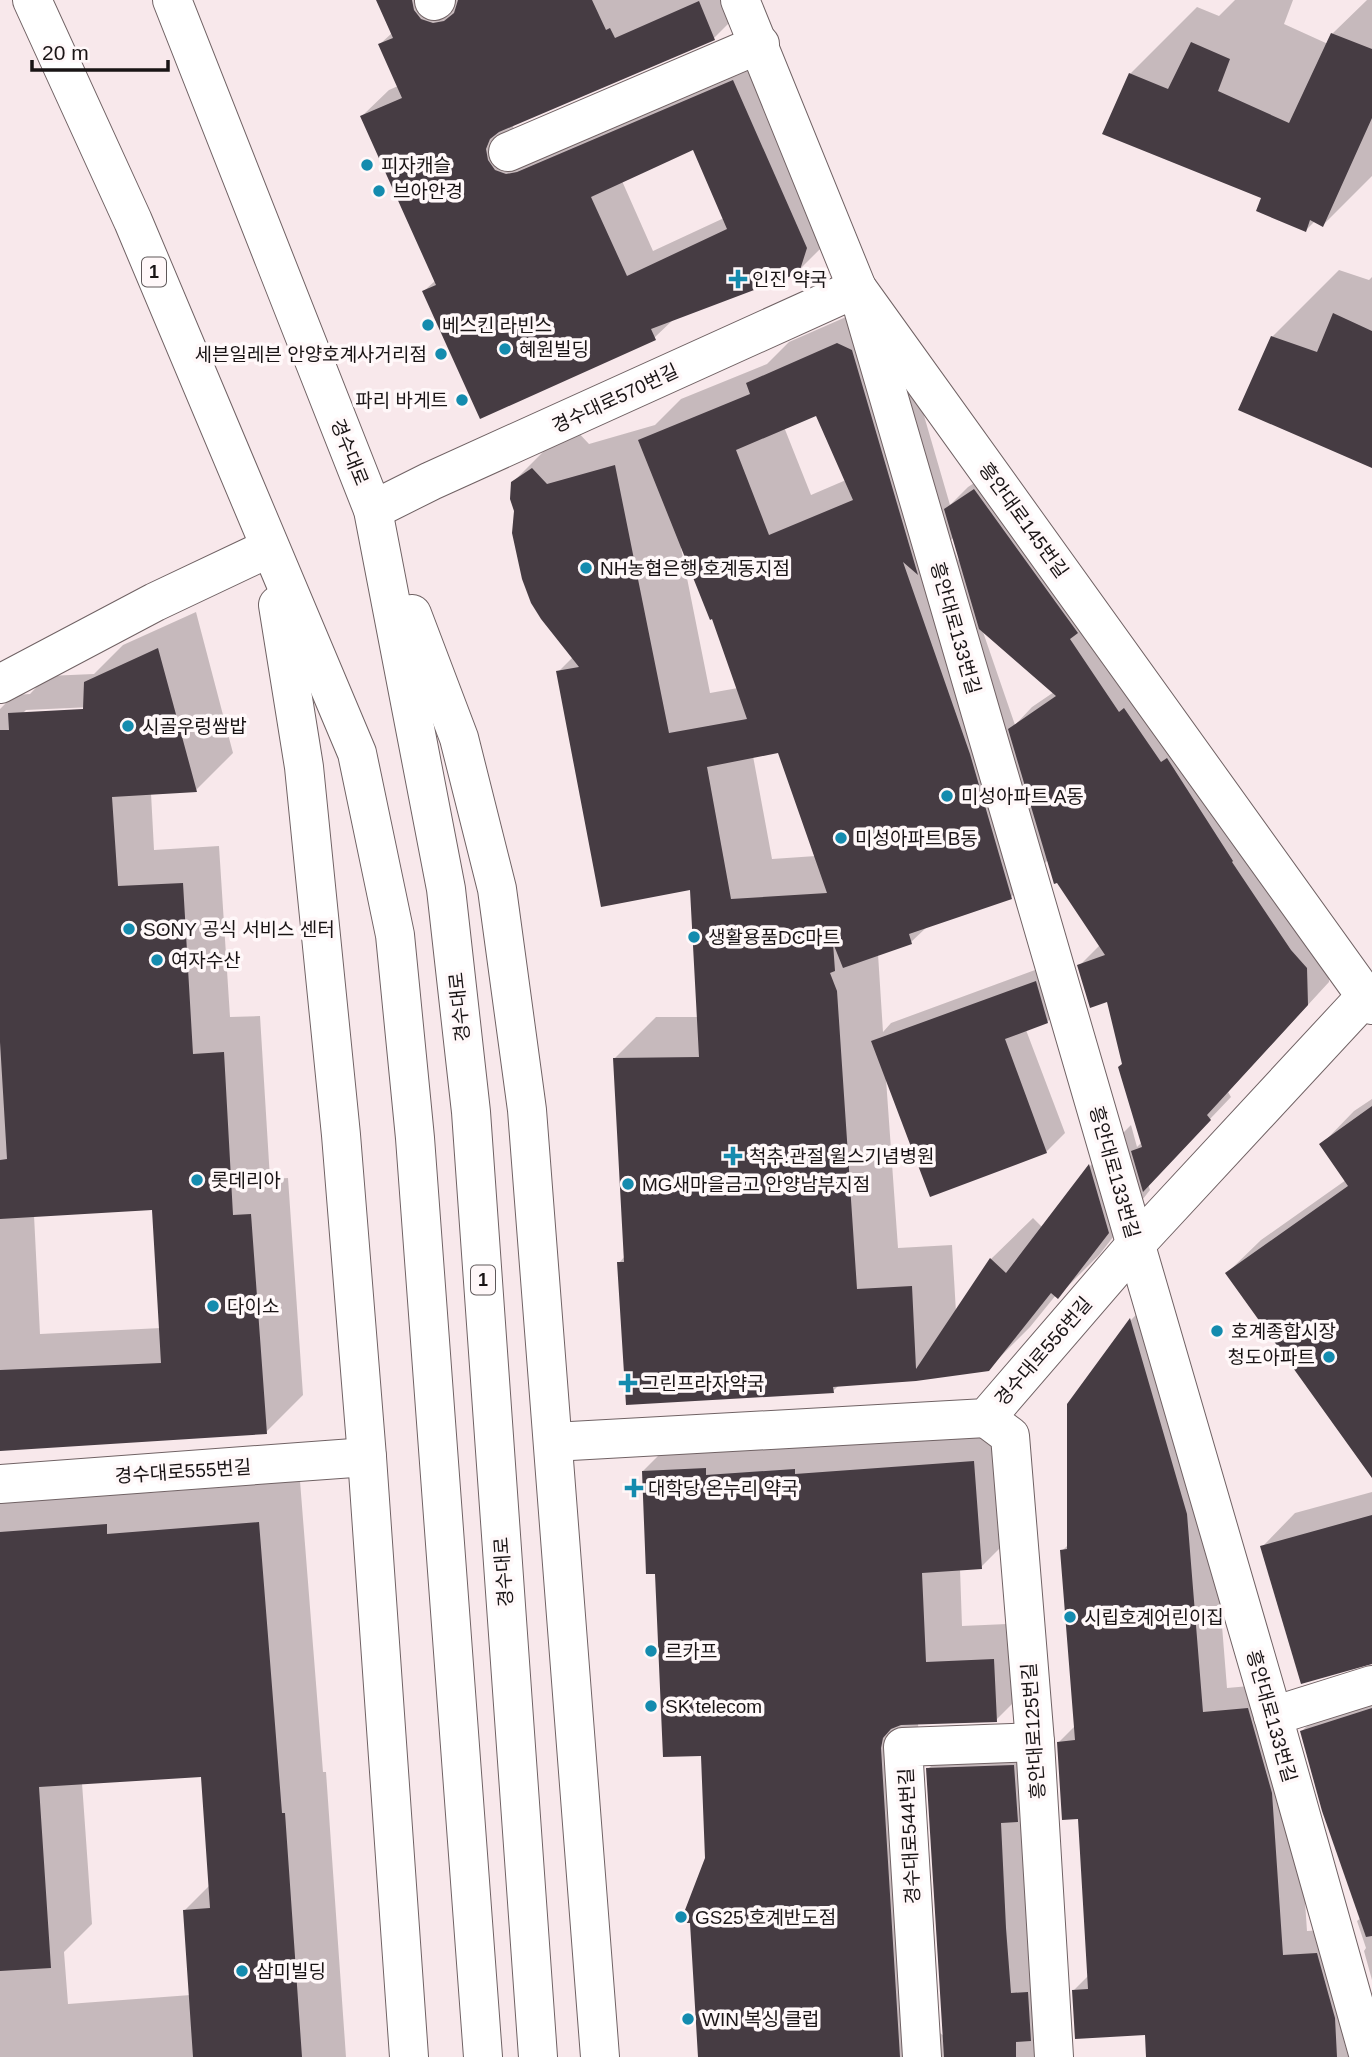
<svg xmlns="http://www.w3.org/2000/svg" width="1372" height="2057" font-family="Arial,'Noto Sans KR',sans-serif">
<rect width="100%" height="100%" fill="#f8e8eb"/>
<g fill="#0003" fill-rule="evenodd">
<path d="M378,0h359l4,11 -27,27 -201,86 1,10 245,-80 66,190 -27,27 -123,47 -21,20 -230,-47 12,-11 -74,-164 27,-26 9,-4 -18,-42 12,-11zM694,147l30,71 -71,33 -31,-70z"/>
<polygon points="1235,0 1293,0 1284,24 1328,44 1332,34 1367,0 1372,0 1372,176 1323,225 1315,221 1306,230 1264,197 1130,74 1197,7 1219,16"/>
<polygon points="1339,270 1369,280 1372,277 1372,466 1272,337"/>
<path d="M880,302l13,7 57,196 18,-18 28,-18 332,477 1,36 -101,110 3,5 -83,87 2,6 -51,65 -41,41 -2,-1 -26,32 -42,42 -149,16 -6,6 -214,-128 6,-7 -11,-197 42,-42h42l-6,-129 -134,-216 15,-15 -58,-146 -3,-28 42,-42 20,-13 15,16 66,-19 26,-26 86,-35 22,-22zM816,413l30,67 -35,15 -27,-68zM954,537l7,22 -3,1 -7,-20zM681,548h2l30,69 25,71 -28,5zM982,629l72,63 -22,15 -17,18zM779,751l37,105 -44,3 -19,-103zM1048,860l52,85 -21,21 29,34 34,142 -5,5 -6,-22 -40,40 -48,63 -10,-10 -42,41 -35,53 -4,-67 -54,3 -12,-169 160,73 19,-19 -39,-103 21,-8 19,-19 -12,-40 -163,60 -8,9 -5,-78 33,-12 17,-16 83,-29z"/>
<path d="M196,612l37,141 -37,37 -45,3 3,57 65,-4 11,171 30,-1 10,163 18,-1 15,217 -37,37 -266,18v-741l14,-14 16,-1 17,-18 47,-2 29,-29zM92,707v3l-70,4 4,-4zM154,1208l7,120 -121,6 -6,-119z"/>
<polygon points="1372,1099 1372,1438 1227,1273 1261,1240 1346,1180 1321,1145 1354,1111"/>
<polygon points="1155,1295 1211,1489 1227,1688 1272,1684 1296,1768 1307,1931 1341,1929 1372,2057 1148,2057 1147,2033 1074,1990 1089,1975 1080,1817 1059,1742 1076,1725 1062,1551 1069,1544 1069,1404 1132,1319"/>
<polygon points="1010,1425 1018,1530 981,1567 960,1569 962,1626 1030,1623 1033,1683 996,1720 918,1723 936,2021 940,2033 944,2036 928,1769 965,1732 1051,1729 1063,2057 700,2057 707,1858 703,1754 657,1572 643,1471 680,1434"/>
<path d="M300,1481l23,291h3l20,285h-346v-563l147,-10 1,9zM203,1775l7,110 -26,26 7,84 -123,9 -4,-52 28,-28 -10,-141z"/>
<polygon points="1372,1492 1372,1662 1262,1547 1295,1513"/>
<polygon points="1372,1686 1372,1980 1364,1951 1366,1948 1357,1921 1361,1918 1302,1731 1335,1698"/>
</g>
<g fill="#463c43" fill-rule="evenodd">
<path d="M376,0h36l2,10 7,9 12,4 11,-2 10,-8 4,-13h134l14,30 4,-2 5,10 84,-37 16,39 -216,92 -9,7 -4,10 2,11 7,10 11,4 11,-2 216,-92 74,168 -8,25 -148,56 5,11 -176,79 -58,-128 14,-6 -76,-169 42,-18 -24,-54 15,-6zM693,150l34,79 -100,47 -36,-79z"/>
<polygon points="1331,33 1372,49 1372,118 1323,227 1310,220 1306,232 1256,211 1261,198 1102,134 1129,73 1168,89 1191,42 1230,59 1218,91 1289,123"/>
<polygon points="1333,313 1372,331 1372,468 1238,410 1271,336 1317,352"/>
<path d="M837,343l15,7 66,225 -15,-13 67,192 42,145 -103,35 3,10 -69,24 -10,-25 2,28 -5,2 7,18 20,298 55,-3 4,83 74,-111 16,15 83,-109 20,69 -51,66 -7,-6 -62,78 -73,10 -83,6 1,6 -208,12 -9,-143h7l-11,-204 86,-1 -9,-167 -89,17 -45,-236 23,-4 -38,-48 -10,-16 -9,-24 -10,-46 2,-22 -4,-12 1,-17 21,-14 15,16 68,-19 54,268 78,-14 -35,-100 -2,1 -72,-180 112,-46 -4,-11zM816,416l37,84 -84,35 -33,-85zM778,753l49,140 -96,6 -24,-132z"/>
<polygon points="974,489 1078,633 1070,639 1119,712 1124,708 1161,762 1167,758 1233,861 1232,862 1291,950 1307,968 1308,1005 1207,1115 1211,1120 1143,1192 1131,1151 1142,1147 1118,1067 1122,1064 1107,1002 1090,1008 1077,965 1105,955 1057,883 1054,884 1008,729 1056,696 979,629 944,509"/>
<polygon points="158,648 197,792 112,797 118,886 183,883 193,1054 224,1052 233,1215 251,1214 267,1434 0,1451 0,1370 161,1363 152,1210 0,1219 0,1160 7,1159 0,1042 0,730 9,730 8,713 83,709 84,682"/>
<polygon points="1036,981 1048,1023 1005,1039 1047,1153 930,1197 871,1041"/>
<polygon points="1372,1106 1372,1478 1225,1273 1348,1186 1319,1144"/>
<polygon points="1130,1318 1187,1514 1203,1712 1248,1708 1272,1793 1283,1955 1317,1953 1335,2018 1337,2057 1146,2057 1145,2035 1075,2039 1072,1990 1088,1989 1078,1819 1062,1820 1057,1742 1075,1740 1060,1550 1067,1549 1067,1404"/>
<polygon points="974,1461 982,1569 922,1573 926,1662 994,1659 997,1722 901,1725 891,1729 883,1738 881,1748 900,2057 698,2057 690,1923 680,1923 705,1858 701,1756 663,1757 655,1574 646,1574 642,1471 706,1468 706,1475 795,1469 795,1474"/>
<polygon points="1372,1515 1372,1664 1301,1684 1260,1546"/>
<polygon points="259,1522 282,1813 285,1813 302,2057 193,2057 183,1910 210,1908 201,1777 39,1787 51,1968 0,1971 0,1532 107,1524 107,1534"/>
<polygon points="1372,1708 1372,1936 1366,1937 1322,1811 1300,1731"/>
<polygon points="1014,1765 1018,1822 1001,1823 1006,1928 1011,1993 1028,1992 1031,2041 1016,2042 1016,2057 944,2057 926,1768"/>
</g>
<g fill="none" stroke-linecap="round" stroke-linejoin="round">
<g stroke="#706264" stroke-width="40">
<g id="minor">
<polyline points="740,0 857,288 1372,1005"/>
<polyline points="434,1 436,0"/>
<polyline points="508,152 760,44"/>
<polyline points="857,288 1273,1716 1369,2057"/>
<polyline points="373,510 431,481 857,288"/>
<polyline points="0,684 155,602 269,548"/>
<polyline points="986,1418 1010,1436 1035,1742 1054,2057"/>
<polyline points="553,1442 986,1418 1136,1244 1366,996"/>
<polyline points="0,1484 367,1457"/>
<polyline points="1273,1716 1372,1685"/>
<polyline points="922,2057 903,1747 1035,1742"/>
</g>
</g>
<g stroke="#706264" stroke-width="40">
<g id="major">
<polyline points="32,0 133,221 357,753 395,935 415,1138 483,2057"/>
<polyline points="172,0 373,510 446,889 471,1112 538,2057"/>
<polyline points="278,605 304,767 341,1135 367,1457 409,2057"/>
<polyline points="412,614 459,738 497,889 527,1110 600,2057"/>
</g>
</g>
<use href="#minor" stroke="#fff" stroke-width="38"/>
<use href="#major" stroke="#fff" stroke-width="38"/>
</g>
<g fill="#148bae" stroke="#fff8f9" stroke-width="2.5">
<circle cx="367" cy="165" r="7"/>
<circle cx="379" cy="191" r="7"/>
<path d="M734.5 268.5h7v7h7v7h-7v7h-7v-7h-7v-7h7z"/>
<circle cx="428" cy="325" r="7"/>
<circle cx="505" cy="349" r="7"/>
<circle cx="441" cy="354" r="7"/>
<circle cx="462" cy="400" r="7"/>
<circle cx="586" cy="568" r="7"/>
<circle cx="128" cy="726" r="7"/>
<circle cx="947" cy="796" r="7"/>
<circle cx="841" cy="838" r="7"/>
<circle cx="129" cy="929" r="7"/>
<circle cx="694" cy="937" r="7"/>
<circle cx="157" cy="960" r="7"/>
<path d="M729.5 1145.5h7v7h7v7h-7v7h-7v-7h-7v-7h7z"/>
<circle cx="197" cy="1180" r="7"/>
<circle cx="628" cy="1184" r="7"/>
<circle cx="213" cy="1306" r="7"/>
<circle cx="1217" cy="1331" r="7"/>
<circle cx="1329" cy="1357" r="7"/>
<path d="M624.5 1372.5h7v7h7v7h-7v7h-7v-7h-7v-7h7z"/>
<path d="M630.5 1477.5h7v7h7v7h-7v7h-7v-7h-7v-7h7z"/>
<circle cx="1070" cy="1617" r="7"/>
<circle cx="651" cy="1651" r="7"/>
<circle cx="651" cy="1706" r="7"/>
<circle cx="681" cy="1917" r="7"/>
<circle cx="242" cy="1971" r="7"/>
<circle cx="688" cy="2019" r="7"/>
</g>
<g text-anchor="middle" stroke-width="7" stroke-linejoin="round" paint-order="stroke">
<g fill="#fff8f9" stroke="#5e5859" stroke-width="2">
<rect x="142" y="257.5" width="24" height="29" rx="5"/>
<rect x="471" y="1265.5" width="24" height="29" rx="5"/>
</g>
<g font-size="18" font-weight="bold" fill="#191415">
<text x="154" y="278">1</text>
<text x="483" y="1286">1</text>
</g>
<g font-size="19" fill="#191415" stroke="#fff8f9" text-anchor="start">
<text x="381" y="172">피자캐슬</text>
<text x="393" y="198">브아안경</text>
<text x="752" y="286">인진 약국</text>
<text x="442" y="332">베스킨 라빈스</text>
<text x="519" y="356">혜원빌딩</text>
<text x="427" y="361" text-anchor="end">세븐일레븐 안양호계사거리점</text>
<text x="448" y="407" text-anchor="end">파리 바게트</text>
<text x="600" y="575">NH농협은행 호계동지점</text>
<text x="142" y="733">시골우렁쌈밥</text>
<text x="961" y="803">미성아파트 A동</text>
<text x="855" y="845">미성아파트 B동</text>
<text x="143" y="936">SONY 공식 서비스 센터</text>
<text x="708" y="944">생활용품DC마트</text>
<text x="171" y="967">여자수산</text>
<text x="749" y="1163">척추.관절 윌스기념병원</text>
<text x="211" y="1187">롯데리아</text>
<text x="642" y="1191">MG새마을금고 안양남부지점</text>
<text x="227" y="1313">다이소</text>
<text x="1231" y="1338">호계종합시장</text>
<text x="1315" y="1364" text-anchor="end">청도아파트</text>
<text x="642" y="1390">그린프라자약국</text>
<text x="648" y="1495">대학당 온누리 약국</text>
<text x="1084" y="1624">시립호계어린이집</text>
<text x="665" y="1658">르카프</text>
<text x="665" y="1713">SK telecom</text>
<text x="695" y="1924">GS25 호계반도점</text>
<text x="256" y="1978">삼미빌딩</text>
<text x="702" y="2026">WIN 복싱 클럽</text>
</g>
<g font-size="19" fill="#191415" stroke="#fff8f9">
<text transform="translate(615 398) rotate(-25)" y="7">경수대로570번길</text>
<text transform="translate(350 452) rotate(68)" y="7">경수대로</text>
<text transform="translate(1024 520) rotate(54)" y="7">흥안대로145번길</text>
<text transform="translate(956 628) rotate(74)" y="7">흥안대로133번길</text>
<text transform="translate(459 1007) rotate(-96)" y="7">경수대로</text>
<text transform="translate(1115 1172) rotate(74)" y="7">흥안대로133번길</text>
<text transform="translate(1043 1351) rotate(-49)" y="7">경수대로556번길</text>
<text transform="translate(183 1471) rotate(-4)" y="7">경수대로555번길</text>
<text transform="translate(503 1572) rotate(-94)" y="7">경수대로</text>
<text transform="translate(1272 1716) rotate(74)" y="7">흥안대로133번길</text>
<text transform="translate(1033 1731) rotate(-94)" y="7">흥안대로125번길</text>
<text transform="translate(909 1836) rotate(-93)" y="7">경수대로544번길</text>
</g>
</g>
<path d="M32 60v10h136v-10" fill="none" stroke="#191415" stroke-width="3.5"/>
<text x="42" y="60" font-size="21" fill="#191415" stroke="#fff8f9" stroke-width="5" paint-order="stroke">20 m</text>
</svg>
